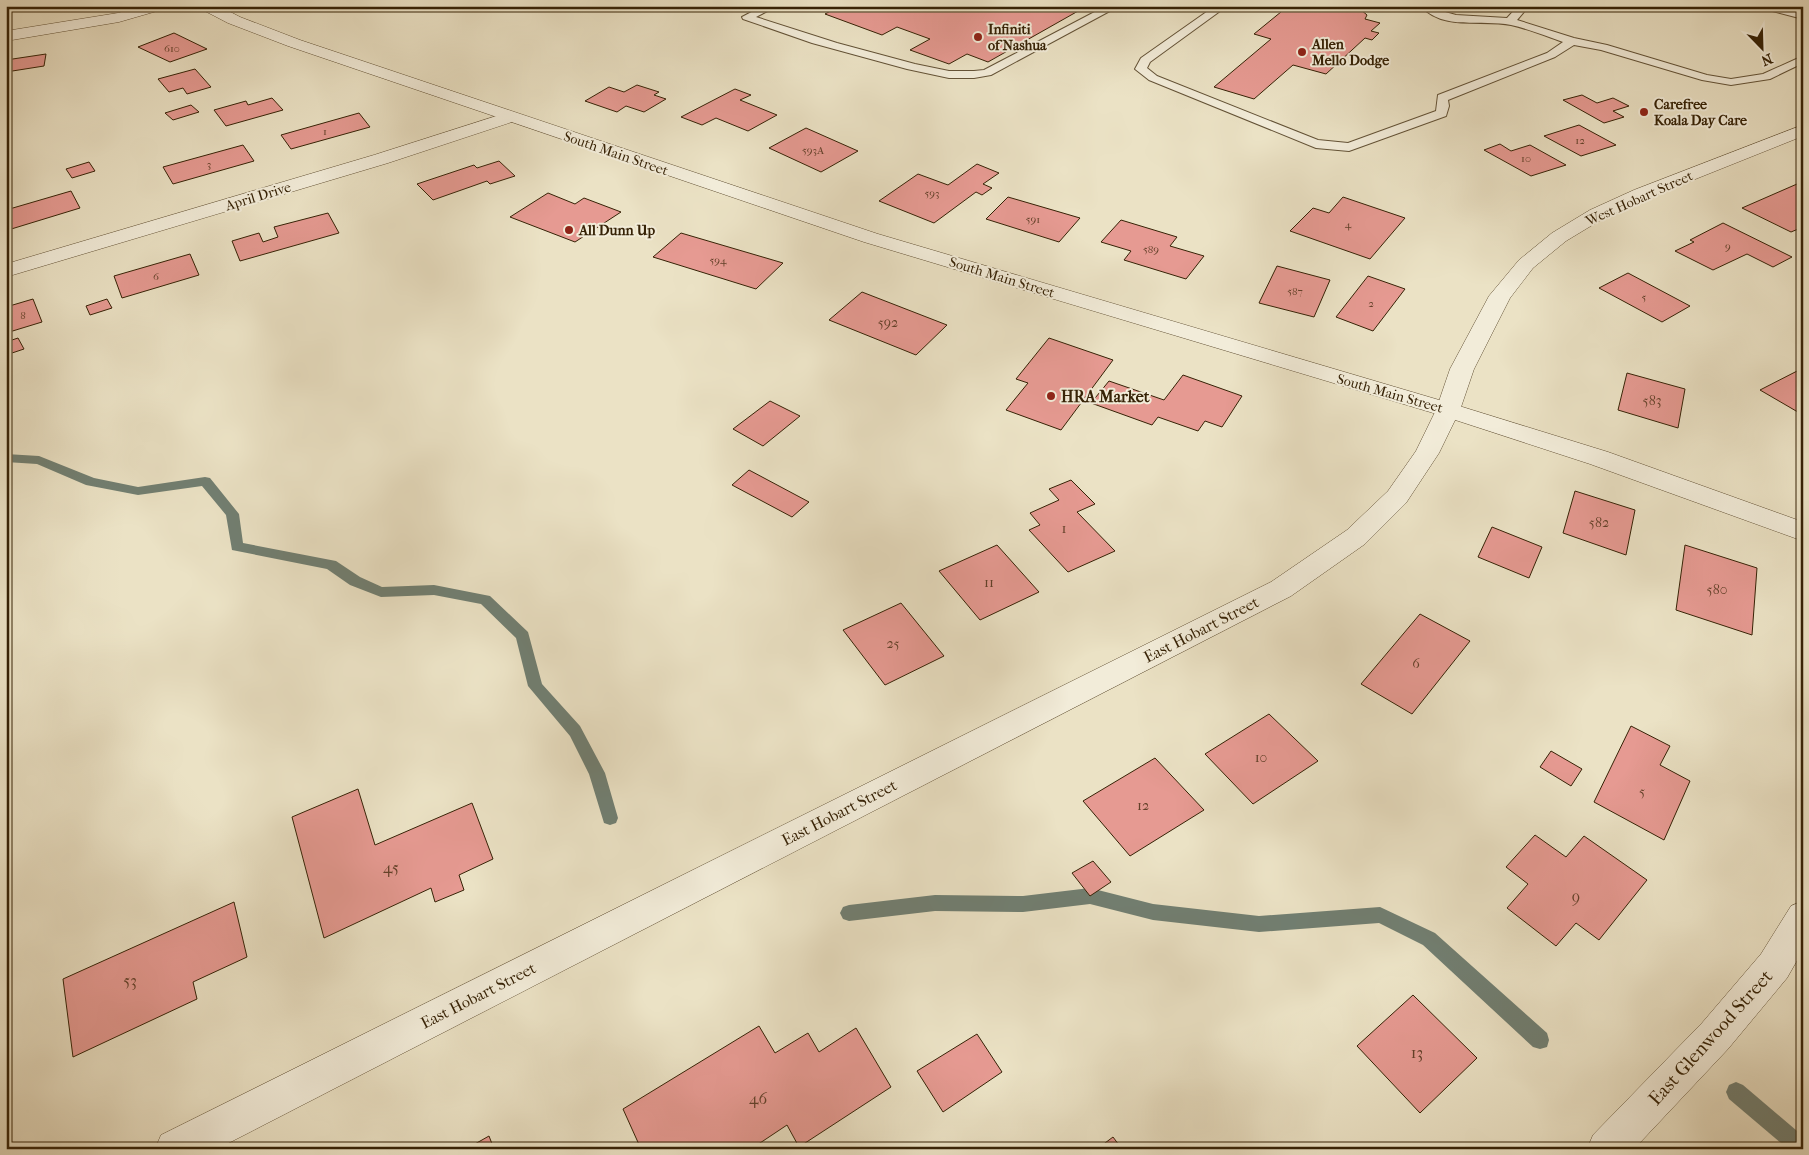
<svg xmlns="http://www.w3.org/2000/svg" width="1809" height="1155" font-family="'IM FELL French Canon',serif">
<rect width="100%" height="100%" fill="#ebe2c5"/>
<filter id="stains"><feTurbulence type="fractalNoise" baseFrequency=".004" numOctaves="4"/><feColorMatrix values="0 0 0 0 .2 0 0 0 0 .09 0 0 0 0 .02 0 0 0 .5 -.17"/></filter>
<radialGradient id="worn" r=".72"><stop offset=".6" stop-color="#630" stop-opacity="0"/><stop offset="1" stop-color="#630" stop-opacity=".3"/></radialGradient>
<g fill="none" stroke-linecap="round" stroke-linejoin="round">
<g fill="#717f72" fill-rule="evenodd">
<polygon points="6,454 39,456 94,478 138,487 205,477 210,478 239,514 243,543 336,561 360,577 382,587 434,585 490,596 528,632 542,684 580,726 605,773 618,818 616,823 610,825 604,823 589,774 570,736 528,686 516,638 481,604 434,595 381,597 350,585 327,569 232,550 226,515 202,486 138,495 86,485 37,464 6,462"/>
<polygon points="1090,888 1153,904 1259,916 1380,907 1435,933 1547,1033 1549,1040 1547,1047 1540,1049 1533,1047 1423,945 1379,923 1259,932 1153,920 1090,904 1023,912 935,911 849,921 843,919 840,913 843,907 849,905 935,895 1023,896"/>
<polygon points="1736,1082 1743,1085 1803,1136 1803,1149 1788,1149 1729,1099 1726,1092 1729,1085"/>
</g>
</g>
<g fill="#e69a92" stroke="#362206">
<polygon points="840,6 1087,6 988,62 967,54 949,64 910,50 930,39 897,27 882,35 825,14"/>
<polygon points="1305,6 1317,9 1321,6 1352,6 1360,9 1367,15 1365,19 1380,23 1371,31 1379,33 1372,40 1365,38 1326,74 1293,65 1254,99 1214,87 1271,39 1254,34 1287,7 1300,10"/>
<polygon points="174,33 207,49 170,62 138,47"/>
<polygon points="46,54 44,66 6,72 6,60"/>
<polygon points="195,69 211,87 187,94 183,88 169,92 158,79"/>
<polygon points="637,85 659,92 654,95 666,99 644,112 626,106 617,112 585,101 609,87 624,92"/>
<polygon points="735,89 751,95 740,100 777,115 748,131 716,118 702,125 681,117"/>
<polygon points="1582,95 1597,103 1613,98 1629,106 1613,111 1624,117 1604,123 1563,100"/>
<polygon points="272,98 283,110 226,126 214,110 246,101 248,105"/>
<polygon points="191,105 199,112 173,120 165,113"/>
<polygon points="359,113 370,127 291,149 281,135"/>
<polygon points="1579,125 1616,145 1581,156 1544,136"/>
<polygon points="806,128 858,151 821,172 769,148"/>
<polygon points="1500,144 1511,151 1530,145 1566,165 1531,176 1484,150"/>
<polygon points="243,145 254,161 173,184 163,167"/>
<polygon points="499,161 515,176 490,184 487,181 433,200 417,184 474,165 477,168"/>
<polygon points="89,162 95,171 72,178 66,169"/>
<polygon points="977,164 999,173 983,184 992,188 982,195 976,192 934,223 879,201 918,174 948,185"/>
<polygon points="1797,184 1803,187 1803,227 1791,232 1742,208"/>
<polygon points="71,191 80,208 8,230 6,210"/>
<polygon points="548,193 575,204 584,198 621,212 575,242 510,217"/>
<polygon points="1008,197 1080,218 1059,242 986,219"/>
<polygon points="1343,197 1405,218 1370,259 1290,231 1313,208 1329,213"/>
<polygon points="328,213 339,233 240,261 232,241 259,233 263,242 278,237 274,227"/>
<polygon points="1121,220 1177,237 1170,246 1204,256 1186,279 1124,260 1131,251 1101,242"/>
<polygon points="1723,223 1792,257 1773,267 1747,254 1713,270 1675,251 1694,242 1690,240"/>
<polygon points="681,233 783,263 756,289 653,257"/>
<polygon points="190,254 199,275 122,298 114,276"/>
<polygon points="1277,266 1330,280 1314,317 1259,303"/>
<polygon points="1628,273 1690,306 1662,322 1599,288"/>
<polygon points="1368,276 1405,289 1373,331 1336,317"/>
<polygon points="862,292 947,325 916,355 829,320"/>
<polygon points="33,299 42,322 6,333 6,307"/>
<polygon points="107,299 112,308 90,315 86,306"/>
<polygon points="18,338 24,349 6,355 6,342"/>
<polygon points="1049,338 1113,360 1061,430 1006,410 1028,383 1016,379"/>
<polygon points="1803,368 1803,415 1760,390"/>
<polygon points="1627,373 1685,389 1678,428 1618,410"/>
<polygon points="1183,375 1242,396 1222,427 1205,421 1198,431 1158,417 1152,425 1091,403 1109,381 1164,400"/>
<polygon points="770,401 800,416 763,446 733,429"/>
<polygon points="749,470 809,502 792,517 732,485"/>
<polygon points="1071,480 1095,504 1077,512 1115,551 1068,572 1029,530 1040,525 1030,513 1059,500 1049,489"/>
<polygon points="1575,491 1635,510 1626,555 1563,533"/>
<polygon points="1492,527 1542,547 1529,578 1478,557"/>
<polygon points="997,545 1039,592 980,620 939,571"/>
<polygon points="1685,545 1757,568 1752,635 1676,610"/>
<polygon points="901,603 944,656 885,685 843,630"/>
<polygon points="1420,614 1470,641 1412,714 1361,684"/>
<polygon points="1269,714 1318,761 1253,804 1205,754"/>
<polygon points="1631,726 1670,746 1660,765 1690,781 1664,840 1594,802"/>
<polygon points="1551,751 1582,769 1571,786 1540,767"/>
<polygon points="1155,758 1204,810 1130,856 1083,801"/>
<polygon points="358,789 375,845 472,803 493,859 459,875 464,890 435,902 431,888 324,938 292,817"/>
<polygon points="1535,835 1566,857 1584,836 1647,880 1599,940 1576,923 1556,946 1507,908 1528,884 1506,867"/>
<polygon points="1093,861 1111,882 1090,896 1072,873"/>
<polygon points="234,902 247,957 193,982 197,999 73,1057 63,979"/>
<polygon points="1413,995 1477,1058 1420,1113 1357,1046"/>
<polygon points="759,1026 775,1053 808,1033 819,1052 856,1028 891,1087 799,1147 787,1125 751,1149 641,1149 623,1109"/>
<polygon points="977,1034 1002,1072 943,1112 917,1071"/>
<polygon points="489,1136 494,1149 466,1149"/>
<polygon points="1113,1137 1122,1149 1097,1149"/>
</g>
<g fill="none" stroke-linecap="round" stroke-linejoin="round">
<g stroke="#635236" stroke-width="2">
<g id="service">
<polygon points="763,6 777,6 756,17 837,43 915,64 949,71 974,71 984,70 1106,6 1119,6 991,75 974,78 949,78 907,69 812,43 743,19 742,17"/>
<path d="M1215,6h12l-77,56 -3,6 10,8 161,64 30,3 88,-32 2,-16 109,-42 16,-11c-17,-6 -34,-13 -52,-17 -29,-6 -68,6 -90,-19h12l5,4 18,5 51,3 11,-12h11l-12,14 57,18 33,7 100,30 24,4 32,-5 40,-18v7l-33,16 -39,6 -29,-5 -101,-30 -27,-5 -19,12 -107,43 1,6 -3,10 -97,35 -33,-3 -167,-68 -14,-11 6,-11z"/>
<polygon points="1760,6 1778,6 1803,13 1803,19 1761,8"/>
</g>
</g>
<g stroke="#635236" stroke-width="1">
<g id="minor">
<polygon points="141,6 167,6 164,9 119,22 6,41 6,31 118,13"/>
<polygon points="509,112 515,113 518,117 515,121 388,163 6,277 6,264 374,155"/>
<polygon points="1803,125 1803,136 1648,198 1604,218 1566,241 1533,268 1510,298 1474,369 1460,410 1439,453 1406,503 1365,544 1291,596 217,1149 155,1149 161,1135 1271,582 1347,530 1388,491 1416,451 1436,410 1450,369 1489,296 1519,260 1552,233 1590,210 1634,190"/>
<polygon points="1803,901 1803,950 1787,978 1728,1049 1634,1149 1587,1149 1593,1135 1702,1023 1761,954 1791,906"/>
</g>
</g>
<g stroke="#635236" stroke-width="1">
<polygon id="tertiary" points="198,6 219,6 240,17 300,40 878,234 1456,405 1608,452 1803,522 1803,541 1590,464 1440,415 864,242 288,46 228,23 201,9"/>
</g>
<use href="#service" fill="#f2ecd9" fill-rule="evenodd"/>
<use href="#minor" fill="#f2ecd9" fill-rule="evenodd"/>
<use href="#tertiary" fill="#f2ecd9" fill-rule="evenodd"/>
</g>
<g fill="#8f2418" stroke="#f2ecd9" stroke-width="2">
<circle cx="978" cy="37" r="5"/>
<circle cx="1302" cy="52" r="5"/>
<circle cx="1644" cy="112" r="5"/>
<circle cx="569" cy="230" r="5"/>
<circle cx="1051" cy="396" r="5"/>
</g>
<g text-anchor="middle" stroke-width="4" stroke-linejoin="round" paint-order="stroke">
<g font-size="11" fill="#624029">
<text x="172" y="52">610</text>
<text x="325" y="135">1</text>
<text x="1580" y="144">12</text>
<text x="813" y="154">593A</text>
<text x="1526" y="162">10</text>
<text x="209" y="168">3</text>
<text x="932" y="197">593</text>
<text x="1033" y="223">591</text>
<text x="1348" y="228">4</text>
<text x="1728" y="250">9</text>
<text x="1151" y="253">589</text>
<text x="718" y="264">594</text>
<text x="156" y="280">6</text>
<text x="1295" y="295">587</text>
<text x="1644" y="301">5</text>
<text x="1371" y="307">2</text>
<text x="23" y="319">8</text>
</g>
<g font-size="14" font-weight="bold" fill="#362206" stroke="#f2ecd9" text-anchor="start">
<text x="988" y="34">Infiniti<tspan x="988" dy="16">of Nashua</tspan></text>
<text x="1312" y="49">Allen<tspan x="1312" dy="16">Mello Dodge</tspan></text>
<text x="1654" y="109">Carefree<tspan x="1654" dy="16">Koala Day Care</tspan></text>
<text x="579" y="235">All Dunn Up</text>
</g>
<g font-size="14" fill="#362206" stroke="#f2ecd9">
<text transform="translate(616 153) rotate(19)" y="5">South Main Street</text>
<text transform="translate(258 196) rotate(-17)" y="5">April Drive</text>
<text transform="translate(1639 198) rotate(-24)" y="5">West Hobart Street</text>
<text transform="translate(1002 277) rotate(17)" y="5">South Main Street</text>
<text transform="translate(1390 393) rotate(16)" y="5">South Main Street</text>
</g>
<g font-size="14" fill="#624029">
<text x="888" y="327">592</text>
<text x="1652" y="405">583</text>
<text x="1599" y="527">582</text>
<text x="1064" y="533">1</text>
<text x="989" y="587">11</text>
<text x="1717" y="594">580</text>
<text x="893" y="648">25</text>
<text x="1416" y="668">6</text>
<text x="1261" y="762">10</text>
<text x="1642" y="796">5</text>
<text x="1143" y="810">12</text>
</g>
<g font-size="16" font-weight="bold" fill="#362206" stroke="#f2ecd9" text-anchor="start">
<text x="1061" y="402">HRA Market</text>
</g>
<g font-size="16" fill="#362206" stroke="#f2ecd9">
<text transform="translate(1201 629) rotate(-27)" y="6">East Hobart Street</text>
<text transform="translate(839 812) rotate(-27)" y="6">East Hobart Street</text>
<text transform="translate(478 995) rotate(-27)" y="6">East Hobart Street</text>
</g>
<g font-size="16" fill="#624029">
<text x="391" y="873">45</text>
<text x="1576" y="902">9</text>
<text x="130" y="986">53</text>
<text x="1417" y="1058">13</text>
<text x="758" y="1104">46</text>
</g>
<g font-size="19" fill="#362206" stroke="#f2ecd9">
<text transform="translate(1710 1037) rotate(-48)" y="7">East Glenwood Street</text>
</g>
</g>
<rect width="1809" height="1155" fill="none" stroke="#ebe2c5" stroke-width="25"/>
<rect x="8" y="8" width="1794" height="1140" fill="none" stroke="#362206" stroke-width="2.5"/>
<rect x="12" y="12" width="1784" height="1130" fill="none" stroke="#362206"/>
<g transform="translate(1762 48) rotate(157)" stroke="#f2ecd9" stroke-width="4" paint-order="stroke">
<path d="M0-4L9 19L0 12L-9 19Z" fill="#362206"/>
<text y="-8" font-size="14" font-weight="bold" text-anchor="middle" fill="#362206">N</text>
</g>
<rect width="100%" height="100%" filter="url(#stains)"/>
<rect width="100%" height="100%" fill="url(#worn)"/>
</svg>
